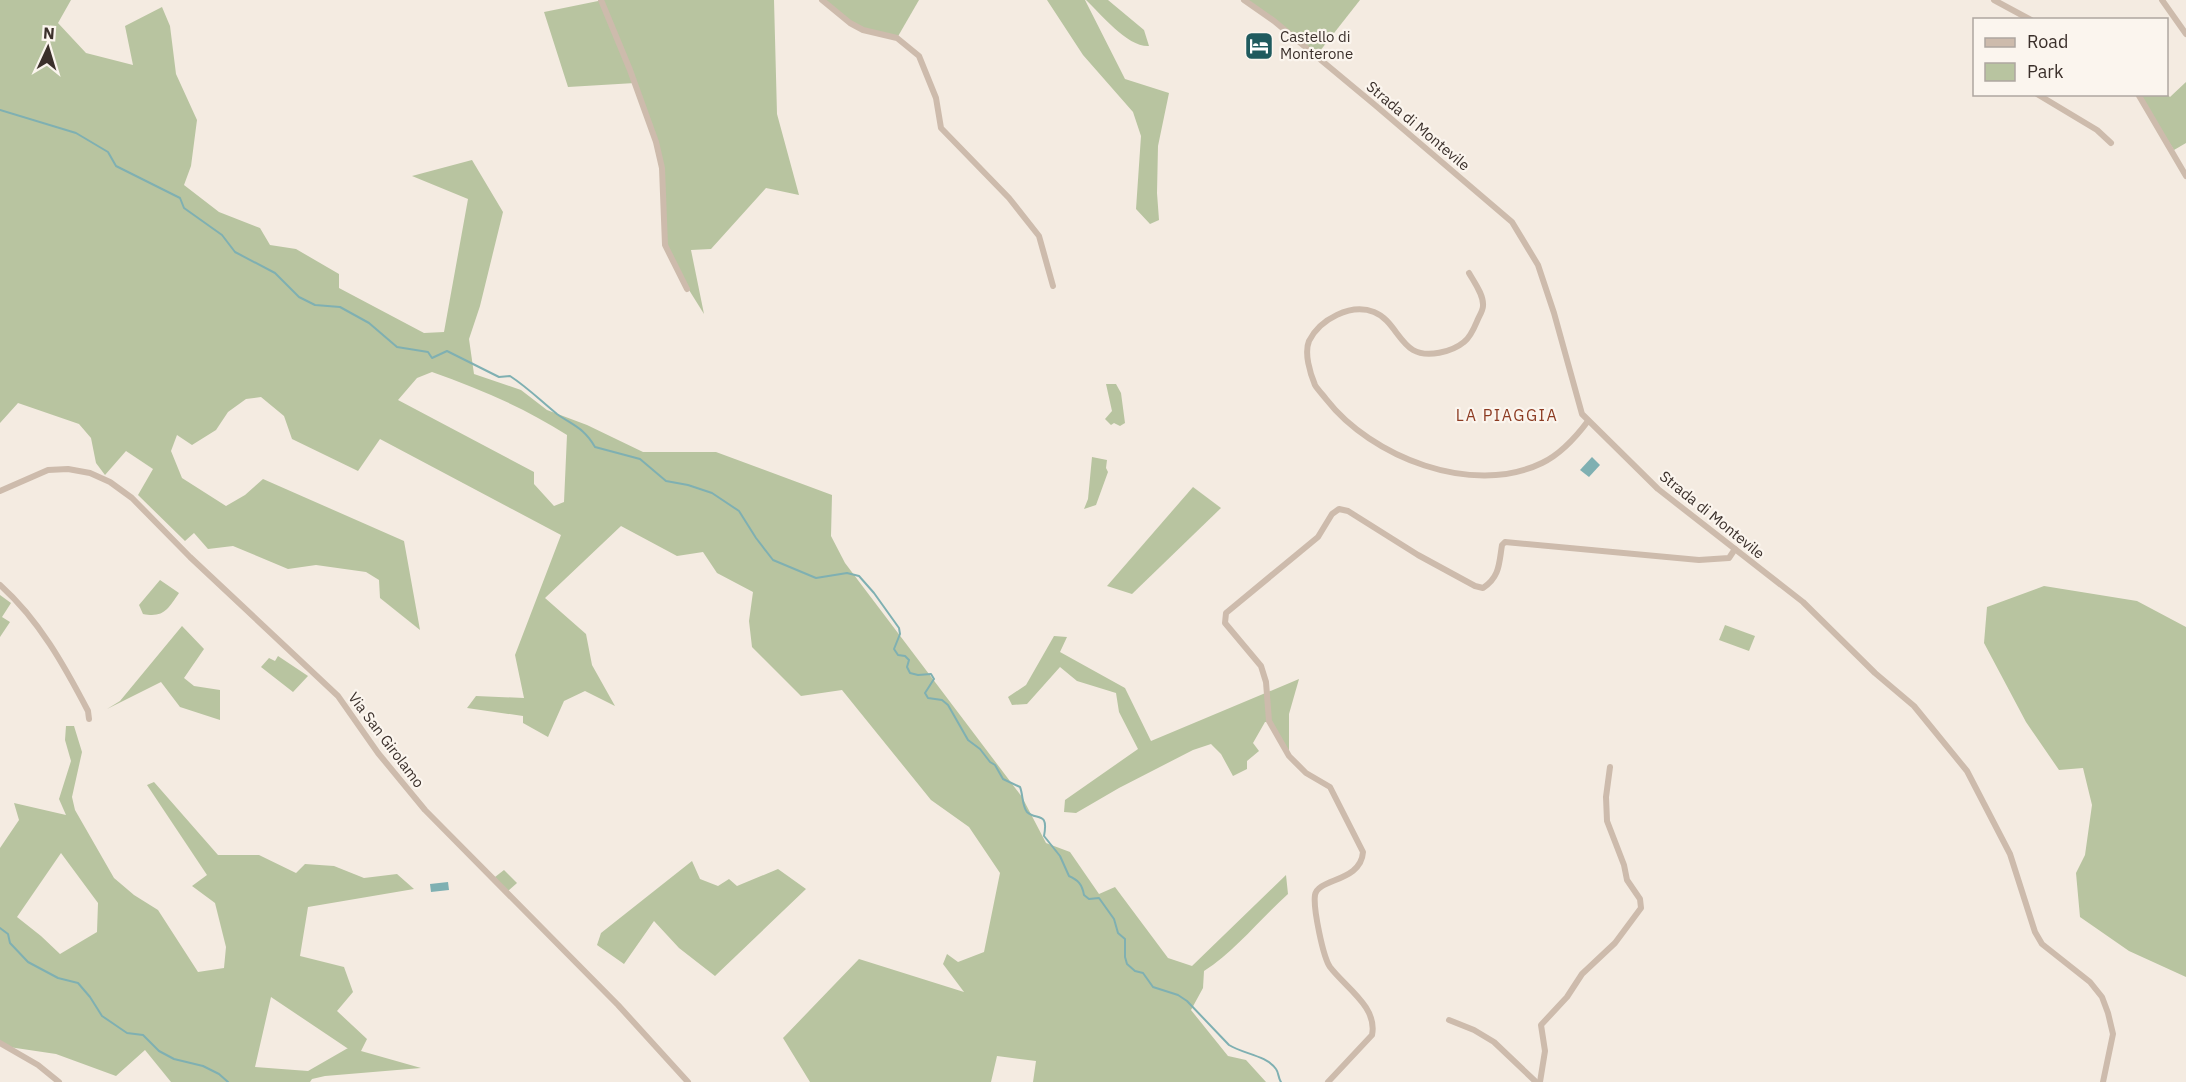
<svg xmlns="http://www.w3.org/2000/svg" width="2186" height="1082" font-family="'IBM Plex Sans',sans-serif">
<rect width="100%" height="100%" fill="#f4ebe1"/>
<g fill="#b8c4a0" fill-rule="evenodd">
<path d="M0,0h71l-13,23 28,30 47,12 -8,-39 37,-19 8,19 6,48 21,46 -6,46 -7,19 35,27 41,16 10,17 26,4 43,25v14l85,45 20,-1 24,-133 -56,-23 60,-16 31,52 -23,94 -11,33 5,35 47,16 26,20 40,15 56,27h73l116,43 -1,41 14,27 177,234 24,46 24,9 29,42 16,-7 53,71 24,8 94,-91 2,19c-28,25 -53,57 -84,77l-1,17 -12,22 37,46 18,4 20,22h-233l3,-21 -39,-5 -6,26h-181l-27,-44 76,-79 105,33 -21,-28 4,-10 11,8 26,-10 16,-79 -31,-46 -38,-27 -89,-110 -41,6 -49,-49 -3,-26 4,-29 -36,-19 -14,-21 -26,4 -56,-30 -76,72 41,36 6,31 23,41 -30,-15 -21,10 -16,36 -25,-14v-7l-56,-8 9,-12 48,2 -9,-43 46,-120 -181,-96 -22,32 -66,-32 -8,-23 -23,-19 -15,2 -18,13 -12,18 -24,15 -15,-10 -6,16 11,27 44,28 19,-11 18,-16 141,62 16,89 -40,-32 -1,-18 -13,-8 -50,-7 -28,4 -55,-23 -25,3 -14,-16 -9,8 -47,-46 15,-26 -27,-18 -21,24 -9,-12 -5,-25 -12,-14 -61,-21 -18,20zM432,372c48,17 93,36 135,63l-3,67 -10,4 -20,-22v-12l-136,-72 19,-22z"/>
<polygon points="603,0 774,0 777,114 799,195 766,188 711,249 691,250 704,314 684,282 665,245 662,168 635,83 568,87 544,12"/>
<polygon points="823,0 919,0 897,38 863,30"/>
<polygon points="1047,0 1085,0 1125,79 1169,93 1158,146 1157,193 1159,220 1150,224 1136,209 1141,136 1133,112 1083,55"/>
<path d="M1086,0h22l36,30 5,16c-22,1 -47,-31 -63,-46z"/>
<polygon points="1243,0 1360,0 1316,56"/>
<polygon points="2186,82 2186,143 2174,150 2139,95 2167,94 2170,97"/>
<polygon points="1106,384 1116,384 1121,393 1125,423 1120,426 1114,423 1111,425 1105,419 1112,411"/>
<polygon points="1092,457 1107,460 1106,468 1108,472 1096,505 1084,509 1088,499"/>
<polygon points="1193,487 1221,508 1132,594 1107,586"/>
<path d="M160,580l19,13c-11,16 -15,25 -36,21l-4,-9z"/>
<polygon points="2044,586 2137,601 2186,627 2186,977 2129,951 2080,917 2076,873 2085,855 2092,805 2083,768 2059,770 2026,722 1984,643 1987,607"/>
<polygon points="0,595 11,603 2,617 10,622 0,637"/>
<polygon points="1725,625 1755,636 1749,651 1719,640"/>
<polygon points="182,626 204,649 184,678 194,686 220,690 220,720 180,707 161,682 107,709 120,701"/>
<polygon points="1054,636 1067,637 1060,652 1125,688 1151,741 1299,679 1289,714 1289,756 1269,722 1265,722 1253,743 1259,751 1247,761 1247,769 1233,776 1221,754 1211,744 1193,750 1119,788 1076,813 1064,812 1065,800 1138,749 1119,712 1116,693 1077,681 1060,667 1027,704 1012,705 1008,697 1026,685"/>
<polygon points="278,656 308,676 293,692 261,667 269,658 275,661"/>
<path d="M66,726h8l8,26 -10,45 3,13 39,68 20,17 24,15 40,62 26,-4 2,-21 -11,-44 -23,-17 15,-11 -60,-90 7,-3 64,73h41l37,18 9,-9 29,2 30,12 33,-4 17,15 -106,18 -8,49 44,11 9,25 -16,19 30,28 -6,12 60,17 -96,8 -13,3 -2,3h-139l-26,-32 -29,26 -60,-22 -47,-7 -9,-4v-195l19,-28 -5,-17 52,12 -7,-16 12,-38 -6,-21zM61,853l37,50 -1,29 -37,22 -19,-18 -24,-19zM271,997l76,51h1l-40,23 -53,-4z"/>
<polygon points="692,861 700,879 718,886 729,879 737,886 778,869 806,889 715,976 679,948 654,921 624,964 597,945 601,933"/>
<polygon points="504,870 517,883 507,892 495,877"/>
</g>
<g fill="#7fb0b2">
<polygon points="1592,457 1600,465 1589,477 1580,470"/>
<polygon points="448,882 449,890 431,892 430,884"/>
</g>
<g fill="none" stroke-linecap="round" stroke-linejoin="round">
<g stroke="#7fb0b2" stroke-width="2">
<path d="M0,110l76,23 32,19 8,14 64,32 4,10 38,27 13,17 40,21 24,24 16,8 25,2 29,16 28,24 31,5 4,6 15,-7 52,26 11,-1c17,11 31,25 47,38 17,12 27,14 38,33l45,12 26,22 22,4 24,8 27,18 17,27 17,22 43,18 31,-5 12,3 15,17 25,35 1,6 -6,15 4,6 7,1 4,4 -2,7 3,6 8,2 13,-1 3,5 -9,14 3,5 14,2 6,5 20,35 12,9 10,13 5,3 8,14 17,8c3,7 2,19 7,25 9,9 22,-2 17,24l16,20 9,20c9,4 13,8 15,19l5,4 10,-1 15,21 4,14 7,6v18l2,7 8,7 8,2 10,14 25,8 9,6 42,44c14,9 37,10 47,24 3,4 2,9 5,13"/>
<polyline points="0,928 8,934 10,943 28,962 58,978 78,983 90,997 102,1016 127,1033 143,1035 159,1051 174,1059 203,1066 219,1074 228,1082"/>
</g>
<g stroke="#cdbbac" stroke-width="6">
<polyline points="601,0 630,70 656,142 662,168 665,245 687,289"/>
<polyline points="822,0 850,23 863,30 897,38 919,56 936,98 941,128 1009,198 1039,236 1053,286"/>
<polyline points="1244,0 1274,21 1375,105 1512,222 1538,265 1554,313 1582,414 1658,489 1803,602 1875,673 1914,706 1967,771 2010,854 2035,932 2042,944 2090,982 2102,997 2108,1013 2113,1034 2103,1082"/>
<polyline points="1994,0 2031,20"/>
<polyline points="2162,0 2186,34"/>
<polyline points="2037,94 2097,130 2111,143"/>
<polyline points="2138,94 2186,176"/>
<path d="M1469,273c5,9 15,22 14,33 0,4 -3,9 -5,13 -3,7 -7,18 -14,23 -12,10 -37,16 -51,8 -15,-9 -21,-31 -39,-38 -23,-9 -54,7 -65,29 -5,12 1,32 6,44 3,5 8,10 11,14 45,58 146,98 216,64 19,-9 34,-26 46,-42"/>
<polyline points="0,491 48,470 68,469 90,473 110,482 132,498 190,557 338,696 378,753 425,810 618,1005 688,1082"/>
<path d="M0,585c39,35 64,80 88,126l1,8"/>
<polyline points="1449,1020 1474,1030 1494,1042 1536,1082"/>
<polyline points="0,1043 38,1065 59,1082"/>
<path d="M1328,1082l44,-47c6,-28 -27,-48 -42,-68 -7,-10 -17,-59 -15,-72 3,-17 46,-13 48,-43l-33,-65 -24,-14 -17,-17 -20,-35 -3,-39 -5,-16 -36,-43 1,-10 92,-76 14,-23 7,-5 9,2 70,44 57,31 8,2c17,-11 16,-25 19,-43l3,-3 194,18 30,-2 6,-9"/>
<polyline points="1540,1082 1545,1051 1541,1025 1567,997 1582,974 1615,943 1641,908 1640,899 1627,880 1624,865 1607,821 1606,797 1610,767"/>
</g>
</g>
<defs>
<g id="hotel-square" transform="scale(1.5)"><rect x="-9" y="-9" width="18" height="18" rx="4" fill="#1f5a5e" stroke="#fbf5ee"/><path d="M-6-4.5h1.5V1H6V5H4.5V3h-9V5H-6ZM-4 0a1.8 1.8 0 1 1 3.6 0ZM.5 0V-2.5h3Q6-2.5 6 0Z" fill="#fff"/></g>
</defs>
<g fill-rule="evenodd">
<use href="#hotel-square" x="1259" y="46"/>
</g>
<g text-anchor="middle" stroke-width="4.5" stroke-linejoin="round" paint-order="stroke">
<g font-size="15" fill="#3b302b" stroke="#fbf5ee" text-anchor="start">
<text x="1280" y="42">Castello di<tspan x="1280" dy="17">Monterone</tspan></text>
</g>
<g font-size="15" fill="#3b302b" stroke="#fbf5ee">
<text transform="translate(1418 126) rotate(40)" y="5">Strada di Montevile</text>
<text transform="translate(1712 515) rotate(39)" y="5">Strada di Montevile</text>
<text transform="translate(386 740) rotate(53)" y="5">Via San Girolamo</text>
</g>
<g font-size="16" letter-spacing="1.5" fill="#8c3b22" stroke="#fbf5ee">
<text x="1507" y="421">LA PIAGGIA</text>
</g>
</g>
<rect x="1973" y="18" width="195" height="78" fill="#fbf5ee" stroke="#aea6a0" stroke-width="1.5"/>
<rect x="1985" y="38" width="30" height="9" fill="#cdbbac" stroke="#aea6a0" stroke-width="1.5"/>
<text x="2027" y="48" font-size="18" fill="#3b302b">Road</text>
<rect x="1985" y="63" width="30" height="18" fill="#b8c4a0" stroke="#aea6a0" stroke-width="1.5"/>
<text x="2027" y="78" font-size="18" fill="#3b302b">Park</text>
<g transform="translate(48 48) rotate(4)" stroke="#fbf5ee" stroke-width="4.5" paint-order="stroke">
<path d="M0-4.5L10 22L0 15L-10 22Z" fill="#3b302b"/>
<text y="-9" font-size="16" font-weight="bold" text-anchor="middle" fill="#3b302b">N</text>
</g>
</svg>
